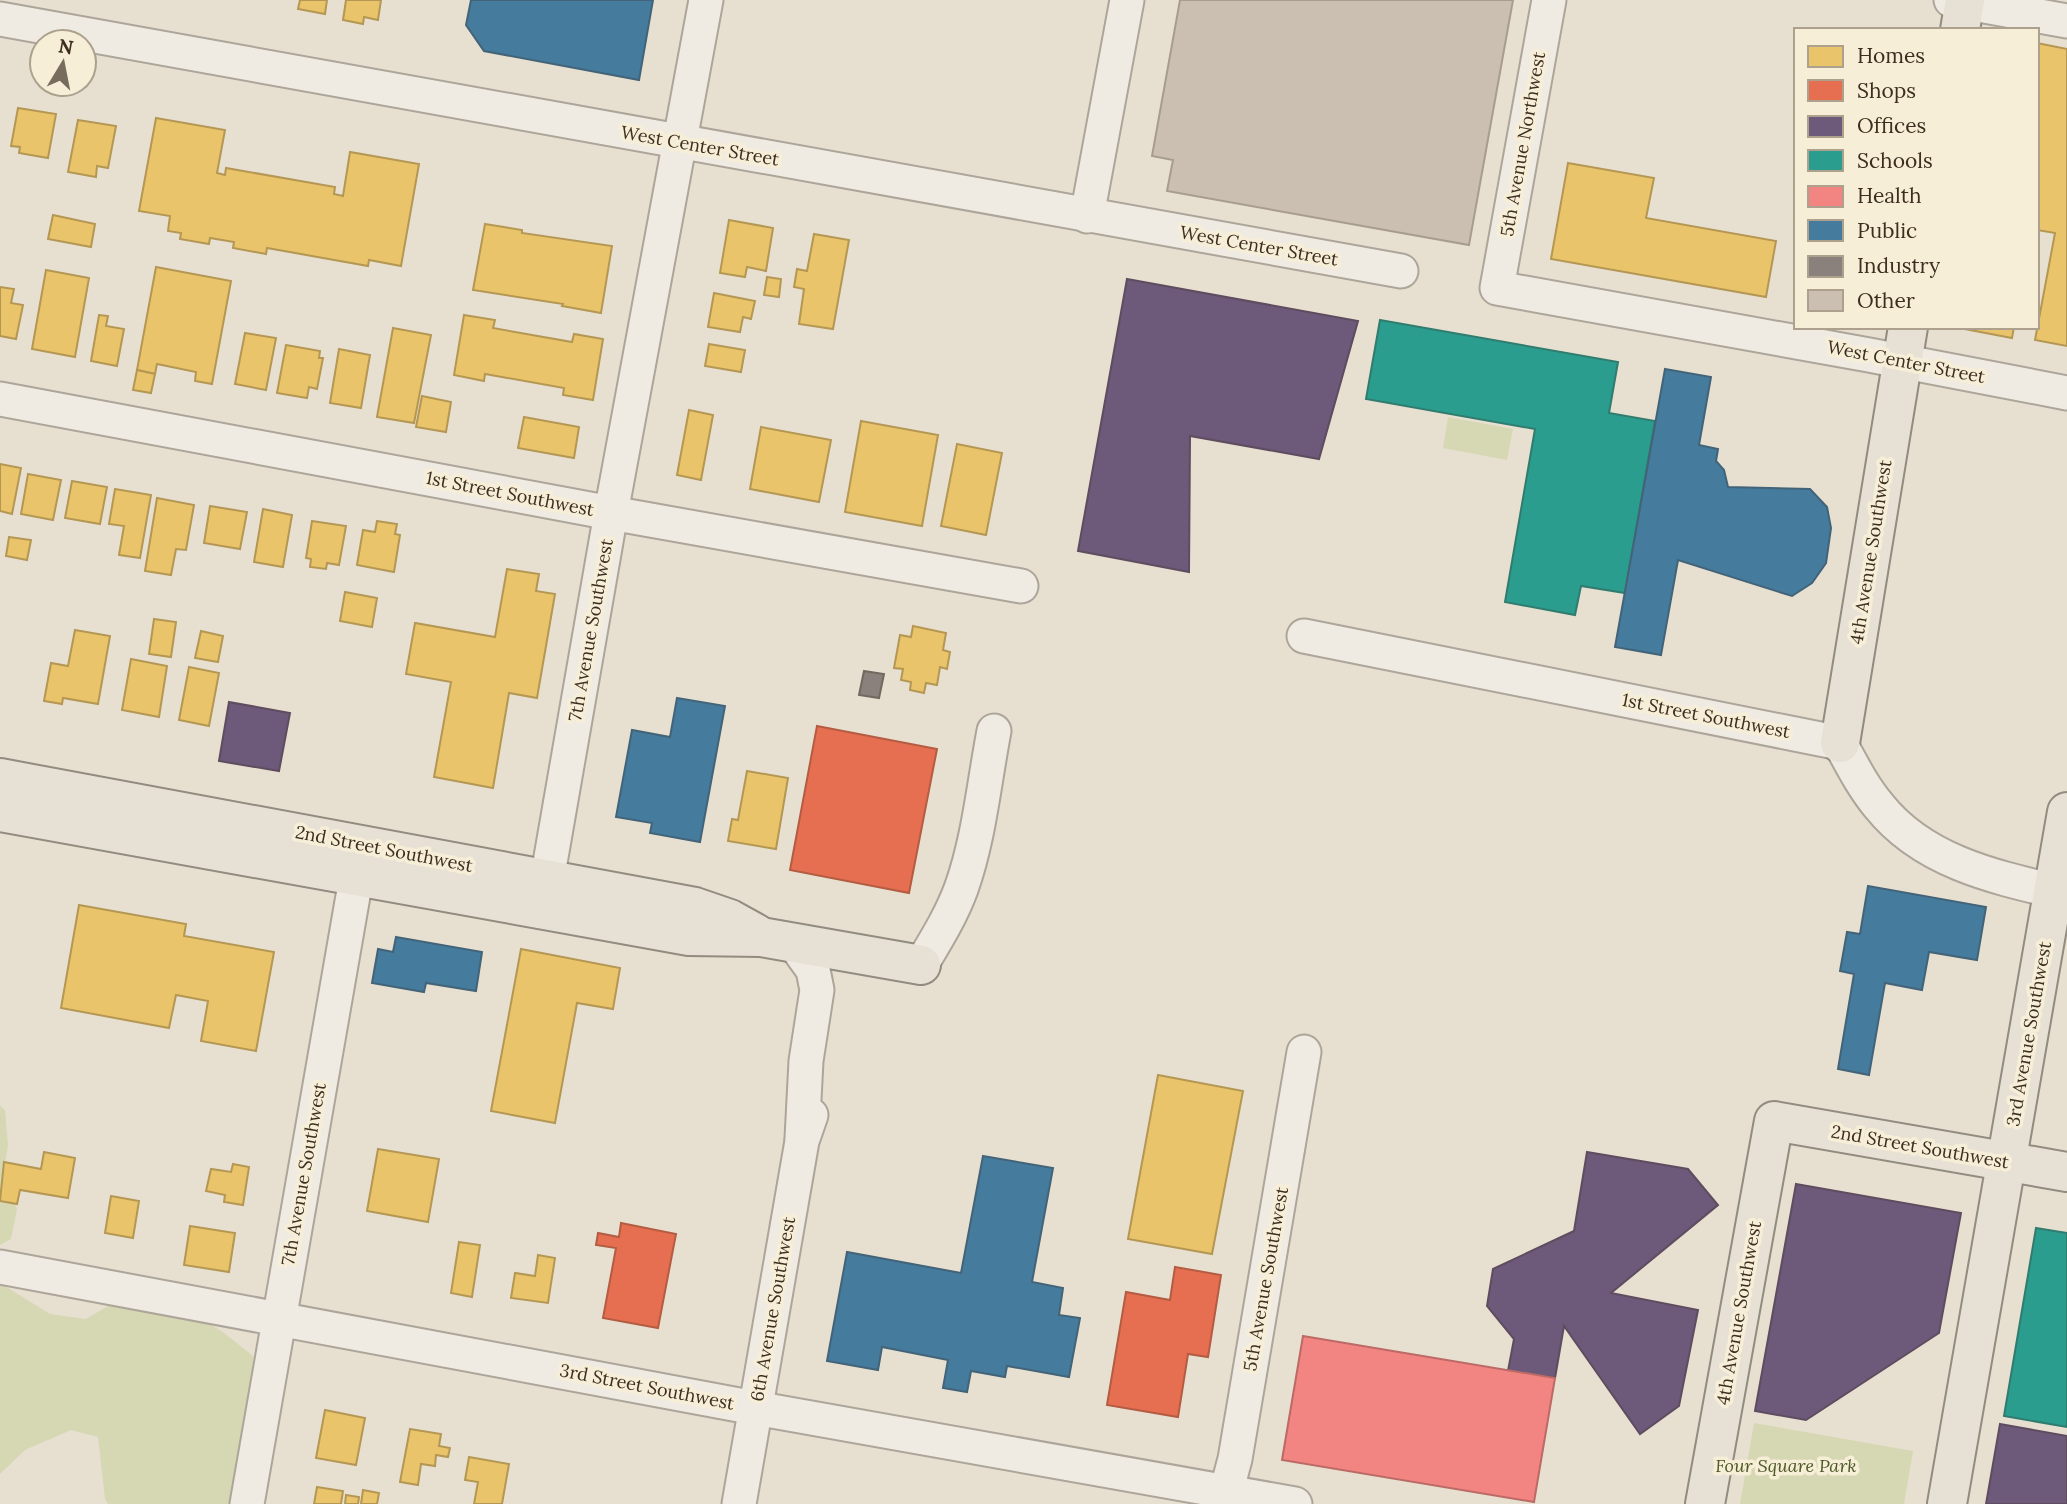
<svg xmlns="http://www.w3.org/2000/svg" width="2067" height="1504" font-family="Lora,serif">
<rect width="100%" height="100%" fill="#e7e0d1"/>
<g fill="#d6d7b3">
<polygon points="1448,417 1513,429 1507,460 1443,448"/>
<polygon points="0,1106 5,1110 8,1146 2,1179 17,1209 11,1239 0,1245"/>
<polygon points="0,1283 50,1314 86,1319 113,1303 186,1310 223,1332 253,1356 259,1389 237,1504 108,1504 105,1499 98,1437 71,1430 25,1450 0,1474"/>
<polygon points="1754,1423 1913,1451 1904,1504 1740,1504"/>
</g>
<g fill="#e9c46a" stroke="#b59754" stroke-width="2">
<polygon points="300,0 327,0 325,14 298,9"/>
<polygon points="346,0 381,0 378,20 364,17 363,24 343,20"/>
<polygon points="2037,43 2067,49 2067,346 2035,340 2055,233 2037,230"/>
<polygon points="18,108 56,114 48,158 19,153 20,147 11,146"/>
<polygon points="156,118 225,130 217,173 225,175 226,168 335,187 334,194 343,196 350,152 419,164 401,266 369,260 368,266 267,248 266,254 233,248 234,242 210,238 209,244 180,239 181,233 168,231 170,216 139,211"/>
<polygon points="78,120 116,126 108,168 97,166 96,177 68,172"/>
<polygon points="1568,163 1654,178 1646,218 1776,241 1766,297 1551,259"/>
<polygon points="53,215 95,224 91,247 48,239"/>
<polygon points="729,220 773,228 766,271 747,267 745,277 720,273"/>
<polygon points="485,224 522,230 522,233 612,246 601,313 562,306 563,304 473,290"/>
<polygon points="814,234 849,240 833,329 799,324 804,289 794,287 797,269 807,271"/>
<polygon points="156,267 231,281 212,384 195,381 196,372 157,364 155,374 137,370"/>
<polygon points="46,270 89,278 75,357 32,349"/>
<polygon points="767,277 781,279 779,297 764,295"/>
<polygon points="0,287 14,289 11,303 23,305 16,339 0,336"/>
<polygon points="714,293 755,301 751,319 743,317 740,332 708,327"/>
<polygon points="99,315 108,316 106,326 124,329 117,366 91,361"/>
<polygon points="464,315 495,320 493,328 572,342 574,334 603,339 593,400 563,395 564,388 485,374 484,381 454,375"/>
<polygon points="1954,327 2014,327 2012,338"/>
<polygon points="393,328 431,335 414,423 377,417"/>
<polygon points="245,333 276,338 266,390 235,384"/>
<polygon points="709,344 745,350 741,372 705,366"/>
<polygon points="286,345 320,351 319,358 323,358 317,389 309,387 307,398 277,393"/>
<polygon points="339,349 370,355 361,408 330,403"/>
<polygon points="137,370 155,374 151,393 133,390"/>
<polygon points="422,396 451,402 446,432 416,427"/>
<polygon points="689,410 713,415 701,480 677,475"/>
<polygon points="524,417 579,427 574,458 518,448"/>
<polygon points="861,421 938,435 922,526 845,512"/>
<polygon points="761,427 831,440 819,502 750,489"/>
<polygon points="957,444 1002,453 986,535 941,526"/>
<polygon points="0,464 21,468 12,514 0,511"/>
<polygon points="28,474 61,480 53,520 21,514"/>
<polygon points="72,481 107,487 100,524 65,518"/>
<polygon points="115,489 151,495 140,558 119,555 124,526 109,524"/>
<polygon points="157,498 194,505 186,550 176,549 171,575 145,571"/>
<polygon points="210,506 247,512 240,549 204,543"/>
<polygon points="263,509 292,515 283,567 254,562"/>
<polygon points="312,521 346,526 339,565 327,563 326,569 310,567 311,559 306,558"/>
<polygon points="377,521 397,524 395,534 400,535 394,572 357,565 363,530 375,532"/>
<polygon points="9,537 31,540 27,560 6,556"/>
<polygon points="507,569 539,574 536,591 555,594 537,698 509,693 493,788 434,777 451,682 406,674 415,623 495,637"/>
<polygon points="345,592 377,598 372,627 340,621"/>
<polygon points="154,619 176,622 171,657 149,654"/>
<polygon points="913,626 946,633 943,650 950,652 947,669 940,667 937,685 926,683 924,693 910,690 911,682 901,680 903,669 894,668 900,635 911,637"/>
<polygon points="75,630 110,636 98,704 63,698 62,704 44,701 51,663 68,666"/>
<polygon points="201,631 223,636 218,662 195,658"/>
<polygon points="131,659 167,666 159,717 122,710"/>
<polygon points="189,667 219,673 209,726 179,720"/>
<polygon points="747,771 788,778 776,849 728,841 732,819 738,820"/>
<polygon points="79,905 186,924 184,936 274,952 256,1051 201,1041 208,1001 176,995 169,1028 61,1008"/>
<polygon points="521,949 620,968 613,1009 577,1003 555,1123 491,1111"/>
<polygon points="1158,1075 1243,1091 1212,1254 1128,1239"/>
<polygon points="378,1149 439,1159 428,1222 367,1211"/>
<polygon points="44,1152 75,1158 68,1198 20,1190 17,1204 0,1201 4,1162 41,1169"/>
<polygon points="233,1164 249,1167 243,1205 224,1202 225,1195 206,1191 211,1169 231,1172"/>
<polygon points="111,1196 139,1201 133,1238 105,1233"/>
<polygon points="190,1226 235,1233 229,1272 184,1265"/>
<polygon points="459,1242 480,1245 472,1297 451,1293"/>
<polygon points="538,1255 555,1258 548,1303 511,1298 515,1273 535,1276"/>
<polygon points="325,1410 365,1418 356,1465 316,1458"/>
<polygon points="410,1429 441,1434 439,1446 450,1448 448,1457 436,1455 435,1466 421,1464 418,1485 400,1482"/>
<polygon points="469,1457 509,1464 502,1504 474,1504 478,1482 465,1480"/>
<polygon points="317,1487 343,1491 341,1504 314,1504"/>
<polygon points="363,1490 379,1493 377,1504 361,1504"/>
<polygon points="346,1495 359,1497 358,1504 345,1504"/>
</g>
<g fill="#e76f51" stroke="#b45c42" stroke-width="2">
<polygon points="817,726 937,749 909,893 790,870"/>
<polygon points="621,1223 676,1234 658,1328 603,1318 616,1248 596,1245 598,1233 619,1237"/>
<polygon points="1175,1267 1221,1275 1208,1357 1188,1354 1178,1417 1107,1405 1126,1292 1170,1300"/>
</g>
<g fill="#6d597a" stroke="#5f4c5f" stroke-width="2">
<polygon points="1127,279 1358,321 1319,459 1190,436 1189,572 1078,551"/>
<polygon points="229,702 290,713 279,771 219,761"/>
<polygon points="1587,1152 1688,1169 1718,1205 1611,1293 1698,1310 1679,1406 1640,1434 1564,1326 1555,1378 1508,1371 1514,1339 1487,1306 1493,1269 1574,1231"/>
<polygon points="1796,1184 1961,1213 1939,1333 1806,1420 1755,1411"/>
<polygon points="2000,1424 2067,1436 2067,1504 1986,1504"/>
</g>
<g fill="#2a9d8f" stroke="#307c6e" stroke-width="2">
<polygon points="1380,320 1618,362 1609,413 1655,421 1625,593 1581,586 1575,615 1505,602 1535,429 1366,399"/>
<polygon points="2036,1228 2067,1233 2067,1427 2004,1416"/>
</g>
<polygon fill="#f28482" stroke="#bc6a65" stroke-width="2" points="1303,1336 1555,1378 1534,1502 1282,1460"/>
<g fill="#457b9d" stroke="#436478" stroke-width="2">
<polygon points="471,0 653,0 639,80 484,51 466,25"/>
<polygon points="1665,369 1711,377 1699,445 1718,449 1716,461 1724,470 1728,487 1810,489 1827,507 1831,528 1826,563 1812,583 1792,596 1678,560 1661,655 1615,647"/>
<polygon points="677,698 725,706 700,842 650,833 652,823 616,817 632,730 670,737"/>
<polygon points="1868,886 1986,907 1977,960 1929,952 1922,990 1885,983 1869,1075 1838,1069 1854,974 1840,971 1847,932 1860,934"/>
<polygon points="396,937 482,952 476,991 426,983 424,992 372,983 378,949 393,952"/>
<polygon points="983,1156 1053,1168 1032,1282 1063,1288 1059,1315 1080,1318 1069,1377 1007,1366 1005,1377 971,1371 967,1392 943,1388 948,1360 882,1347 878,1370 827,1361 847,1252 961,1273"/>
</g>
<polygon fill="#8a817c" stroke="#736860" stroke-width="2" points="864,671 884,674 879,698 859,695"/>
<polygon fill="#cbbfb2" stroke="#a89c90" stroke-width="2" points="1180,0 1513,0 1469,245 1167,191 1173,160 1152,156"/>
<g fill="none" stroke-linecap="round" stroke-linejoin="round">
<g stroke="#ada599" stroke-width="37">
<g id="minor">
<polyline points="1549,0 1497,288 1869,355 2067,393"/>
<polyline points="1951,0 2067,21"/>
<polyline points="0,19 1401,271"/>
<polyline points="1087,216 1127,0"/>
<polyline points="0,399 611,513 1021,586"/>
<path d="M1304,636l536,107c12,22 23,44 39,63 43,54 111,70 175,85"/>
<polyline points="543,903 611,513 706,0"/>
<polyline points="793,942 813,970 817,990 806,1061 802,1138"/>
<path d="M921,965c15,-25 30,-49 40,-76 18,-50 23,-106 33,-158"/>
<polyline points="0,1267 755,1408 1295,1504"/>
<polyline points="247,1504 361,850"/>
<polyline points="739,1504 802,1141 811,1115"/>
<polyline points="1223,1504 1235,1459 1304,1052"/>
</g>
</g>
<g stroke="#928b80" stroke-width="42">
<g id="major">
<polyline points="1960,30 1965,0"/>
<polyline points="1840,743 1908,327"/>
<polyline points="0,778 695,907 730,919 757,934"/>
<polyline points="0,812 689,936 761,937 921,965"/>
<polyline points="1705,1504 1774,1121 2067,1172"/>
<polyline points="1947,1504 2067,812"/>
</g>
</g>
<use href="#minor" stroke="#efebe3" stroke-width="33"/>
<use href="#major" stroke="#e6e1d4" stroke-width="38"/>
</g>
<g text-anchor="middle" stroke-width="7" stroke-linejoin="round" paint-order="stroke">
<g font-size="18" fill="#3d2e20" stroke="#f7eed8">
<text transform="translate(1523 144) rotate(-80)" y="6">5th Avenue Northwest</text>
<text transform="translate(700 146) rotate(10)" y="6">West Center Street</text>
<text transform="translate(1259 246) rotate(10)" y="6">West Center Street</text>
<text transform="translate(1906 362) rotate(11)" y="6">West Center Street</text>
<text transform="translate(510 494) rotate(11)" y="6">1st Street Southwest</text>
<text transform="translate(1871 552) rotate(-81)" y="6">4th Avenue Southwest</text>
<text transform="translate(591 630) rotate(-80)" y="6">7th Avenue Southwest</text>
<text transform="translate(1706 716) rotate(11)" y="6">1st Street Southwest</text>
<text transform="translate(384 849) rotate(11)" y="6">2nd Street Southwest</text>
<text transform="translate(2029 1034) rotate(-80)" y="6">3rd Avenue Southwest</text>
<text transform="translate(1920 1147) rotate(10)" y="6">2nd Street Southwest</text>
<text transform="translate(304 1174) rotate(-80)" y="6">7th Avenue Southwest</text>
<text transform="translate(1266 1279) rotate(-80)" y="6">5th Avenue Southwest</text>
<text transform="translate(773 1309) rotate(-80)" y="6">6th Avenue Southwest</text>
<text transform="translate(1739 1313) rotate(-80)" y="6">4th Avenue Southwest</text>
<text transform="translate(647 1387) rotate(11)" y="6">3rd Street Southwest</text>
</g>
<g font-size="18" font-style="italic" fill="#4d5a26" stroke="#f7eed8">
<text x="1786" y="1472">Four Square Park</text>
</g>
</g>
<rect x="1794" y="28" width="245" height="301" fill="#f7eed8" stroke="#ada18e" stroke-width="2"/>
<rect x="1808" y="46" width="35" height="21" fill="#e9c46a" stroke="#ada18e" stroke-width="2"/>
<text x="1857" y="63" font-size="21" fill="#3d2e20">Homes</text>
<rect x="1808" y="80" width="35" height="21" fill="#e76f51" stroke="#ada18e" stroke-width="2"/>
<text x="1857" y="98" font-size="21" fill="#3d2e20">Shops</text>
<rect x="1808" y="116" width="35" height="21" fill="#6d597a" stroke="#ada18e" stroke-width="2"/>
<text x="1857" y="133" font-size="21" fill="#3d2e20">Offices</text>
<rect x="1808" y="150" width="35" height="21" fill="#2a9d8f" stroke="#ada18e" stroke-width="2"/>
<text x="1857" y="168" font-size="21" fill="#3d2e20">Schools</text>
<rect x="1808" y="186" width="35" height="21" fill="#f28482" stroke="#ada18e" stroke-width="2"/>
<text x="1857" y="203" font-size="21" fill="#3d2e20">Health</text>
<rect x="1808" y="220" width="35" height="21" fill="#457b9d" stroke="#ada18e" stroke-width="2"/>
<text x="1857" y="238" font-size="21" fill="#3d2e20">Public</text>
<rect x="1808" y="256" width="35" height="21" fill="#8a817c" stroke="#ada18e" stroke-width="2"/>
<text x="1857" y="273" font-size="21" fill="#3d2e20">Industry</text>
<rect x="1808" y="290" width="35" height="21" fill="#cbbfb2" stroke="#ada18e" stroke-width="2"/>
<text x="1857" y="308" font-size="21" fill="#3d2e20">Other</text>
<g transform="translate(63 63) rotate(10)"><circle r="33" fill="#f7eed8" stroke="#ada18e" stroke-width="2"/>
<path d="M0-5L12 26L0 18L-12 26Z" fill="#786c5e"/>
<text y="-10" font-size="19" font-weight="bold" text-anchor="middle" fill="#3d2e20">N</text>
</g>
</svg>
